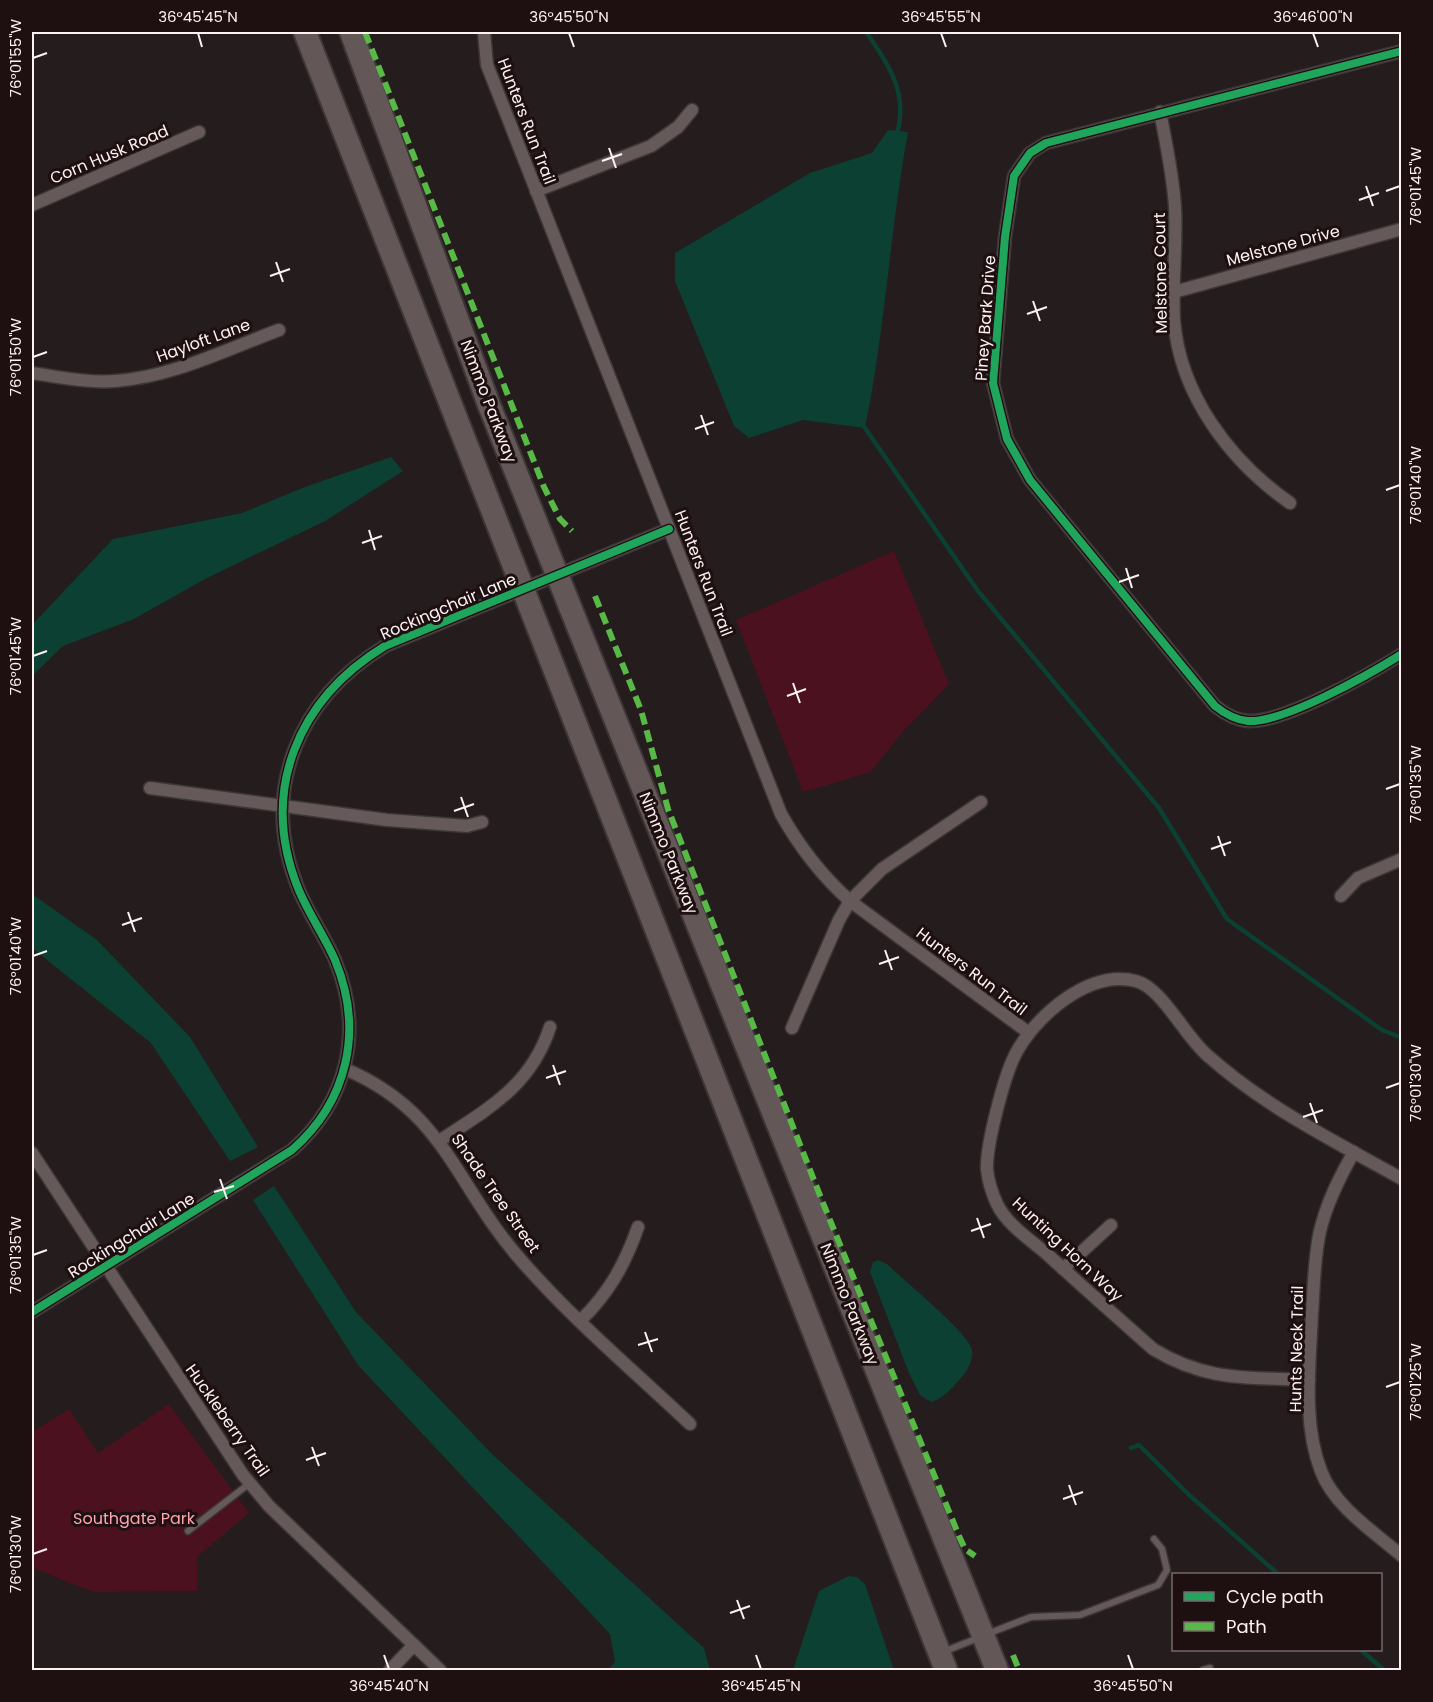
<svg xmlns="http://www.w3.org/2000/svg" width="1433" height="1702" font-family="Poppins,sans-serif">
<rect width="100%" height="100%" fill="#241c1d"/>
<g fill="#4b111f">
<polygon points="894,551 949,684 900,735 871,772 803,792 736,620"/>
<polygon points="169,1404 249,1513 197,1557 197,1591 93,1592 32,1568 32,1432 69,1409 98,1453"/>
</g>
<g fill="#0b4033">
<path d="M888,130l20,2c-18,98 -23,199 -43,296l-62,-8 -54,18 -15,-12 -59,-145v-28l135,-80 62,-20z"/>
<polygon points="391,457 403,471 325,521 205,579 134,619 63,646 32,676 32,625 113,539 242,513 305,487"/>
<polygon points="32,894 97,940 190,1037 258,1147 230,1161 151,1043 32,948"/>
<polygon points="274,1186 356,1312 493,1455 704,1648 710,1670 608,1670 615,1662 610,1634 358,1365 253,1200"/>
<path d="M878,1260l9,4c15,15 83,70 85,86 1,11 -5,22 -12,29 -9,10 -16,19 -29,23l-11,-7 -11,-22 -39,-101 3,-10z"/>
<polygon points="849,1576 857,1577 865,1584 894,1670 793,1670 819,1591"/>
</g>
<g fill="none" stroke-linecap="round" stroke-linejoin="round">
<g stroke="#0b4033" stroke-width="4.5">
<path d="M866,32c22,31 44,63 30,104"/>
<polyline points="865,428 978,591 1159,808 1227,919 1382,1030 1402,1038"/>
<polyline points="1131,1448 1139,1445 1187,1493 1278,1574"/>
<polyline points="1361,1650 1384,1670"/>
</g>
<g stroke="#3d3637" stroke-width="9">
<g id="lane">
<polyline points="188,1531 250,1483"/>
<polyline points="987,1634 1031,1617 1080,1615 1158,1585 1167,1570 1162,1549 1154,1539"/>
<polyline points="943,1652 978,1638"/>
<polyline points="1203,1670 1210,1668"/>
</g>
</g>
<g stroke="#3d3637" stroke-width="15">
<g id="street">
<path d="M484,32l3,33 294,749c19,34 40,61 69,87l179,132"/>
<path d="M1402,51l-356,92 -16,10 -16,23 -9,61 -12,146 14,56 23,41 185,226c10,8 20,14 33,15 36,2 122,-47 154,-67"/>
<path d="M1160,112c6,31 13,63 15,95 2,38 -3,75 -1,113 6,75 56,141 116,183"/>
<polyline points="536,191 651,146 678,127 692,110"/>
<polyline points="32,205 199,132"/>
<polyline points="1174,292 1402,229"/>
<path d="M32,373c27,4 55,10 83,8 57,-4 110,-31 164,-51"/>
<polyline points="150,788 387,820 467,826 482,822"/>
<polyline points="1341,896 1358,878 1402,859"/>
<polyline points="792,1028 839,920 850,901 882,869 981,802"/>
<path d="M345,1069c100,42 110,116 175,190 51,59 113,111 170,165"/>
<path d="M439,1141c49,-32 92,-55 111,-114"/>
<path d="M1354,1152c-15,26 -27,50 -34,79 -6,27 -6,55 -8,82 -2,51 -10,109 9,158 13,35 53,61 81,85"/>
<polyline points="32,1153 243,1475 269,1506 440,1670"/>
<polyline points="1063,1269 1111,1225"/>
<path d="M32,1312l260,-162c56,-49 72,-120 43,-190 -11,-25 -27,-47 -37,-72 -39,-98 0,-189 87,-242l284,-117"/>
<path d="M581,1320c28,-27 44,-56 57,-93"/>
<path d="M1309,1380c-61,-3 -102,2 -156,-31 -35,-31 -70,-62 -105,-94 -17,-15 -41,-30 -51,-51 -5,-11 -9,-23 -10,-35 -1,-24 17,-92 28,-114 20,-39 74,-86 121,-74 26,7 48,54 71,74 58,52 127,86 195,124"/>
<polyline points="390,1670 414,1645"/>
</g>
</g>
<g stroke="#3d3637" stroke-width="26">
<g id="highway">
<polyline points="305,32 946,1670"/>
<polyline points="351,32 489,405 997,1670"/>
</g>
</g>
<use href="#lane" stroke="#65595a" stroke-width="6"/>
<use href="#street" stroke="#65595a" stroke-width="12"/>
<use href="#highway" stroke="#645758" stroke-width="22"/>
<g stroke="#58b947" stroke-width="6" stroke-dasharray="12 6" stroke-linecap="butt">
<polyline points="365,32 544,487 560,519 572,531"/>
<polyline points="595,596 641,710 668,809 823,1203 959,1536 965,1549 975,1556"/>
<polyline points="1013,1655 1019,1670"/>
</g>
<g stroke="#1e0f11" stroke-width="11">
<g id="cycleway">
<path d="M1402,51l-356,92 -16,10 -16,23 -9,61 -12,146 14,56 23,41 185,226c10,8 20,14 33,15 36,2 122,-47 154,-67"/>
<path d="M32,1312l260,-162c56,-49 72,-120 43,-190 -11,-25 -27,-47 -37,-72 -39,-98 0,-189 87,-242l284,-117"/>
</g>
</g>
<use href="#cycleway" stroke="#20a55d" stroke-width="8"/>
</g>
<path fill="none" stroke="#fdf1f2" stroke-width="2" d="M198,33l4,14M569,33l5,14M941,33l5,14M1313,33l5,14M33,58l14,-5M609,148l7,20M602,161l20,-7M1366,186l7,20M1386,191l14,-5M1359,200l20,-7M276,262l7,20M270,276l20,-7M1033,301l7,20M1027,314l20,-7M33,357l14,-5M701,415l7,20M695,429l19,-7M1386,490l14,-5M369,530l6,20M362,543l20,-7M1126,568l6,20M1119,582l20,-7M33,656l14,-5M793,683l7,20M787,696l19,-7M1386,789l14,-5M461,797l7,20M454,811l20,-7M1218,836l7,20M1211,849l20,-7M128,912l7,20M122,925l20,-7M885,950l7,20M33,956l14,-5M879,964l20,-7M553,1065l7,20M546,1078l20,-7M1386,1088l14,-5M1310,1103l7,20M1303,1117l20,-7M220,1179l7,20M214,1192l20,-6M977,1218l7,20M971,1231l20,-7M33,1255l14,-5M645,1332l7,20M638,1345l20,-6M1386,1387l14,-5M312,1447l7,19M306,1460l20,-7M1069,1485l7,20M1063,1499l20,-7M33,1554l14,-5M737,1600l7,19M730,1613l20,-7M384,1655l5,14M756,1655l5,14M1128,1655l5,14"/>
<g text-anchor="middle" stroke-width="6" stroke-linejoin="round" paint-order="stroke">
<g font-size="16" fill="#fdf1f2" stroke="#1e0f11">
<text transform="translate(527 121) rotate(69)" y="6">Hunters Run Trail</text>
<text transform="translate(109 154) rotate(-23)" y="6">Corn Husk Road</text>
<text transform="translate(1283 245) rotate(-15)" y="6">Melstone Drive</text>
<text transform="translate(1160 273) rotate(-91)" y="6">Melstone Court</text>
<text transform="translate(985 318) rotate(-86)" y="6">Piney Bark Drive</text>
<text transform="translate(203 340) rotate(-20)" y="6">Hayloft Lane</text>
<text transform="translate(489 401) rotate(69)" y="6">Nimmo Parkway</text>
<text transform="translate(704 573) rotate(69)" y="6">Hunters Run Trail</text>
<text transform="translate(448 606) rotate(-23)" y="6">Rockingchair Lane</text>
<text transform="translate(669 853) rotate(68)" y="6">Nimmo Parkway</text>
<text transform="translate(972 971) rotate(37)" y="6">Hunters Run Trail</text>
<text transform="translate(496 1193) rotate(55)" y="6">Shade Tree Street</text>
<text transform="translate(131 1235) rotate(-32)" y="6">Rockingchair Lane</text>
<text transform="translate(1068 1249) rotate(43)" y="6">Hunting Horn Way</text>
<text transform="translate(850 1304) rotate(68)" y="6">Nimmo Parkway</text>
<text transform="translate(1296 1349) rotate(-89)" y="6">Hunts Neck Trail</text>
<text transform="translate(228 1420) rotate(55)" y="6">Huckleberry Trail</text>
</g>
<g font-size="16" fill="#ffa4af" stroke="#1e0f11">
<text x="134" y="1524">Southgate Park</text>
</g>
</g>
<rect width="1433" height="1702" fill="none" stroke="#1e0f11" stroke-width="66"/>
<rect x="1172" y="1573" width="210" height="78" fill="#1e0f11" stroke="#77696b" stroke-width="1.5"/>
<rect x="1184" y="1592" width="30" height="9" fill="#20a55d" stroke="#77696b" stroke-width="1.5"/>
<text x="1226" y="1603" font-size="18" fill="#fdf1f2">Cycle path</text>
<rect x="1184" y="1622" width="30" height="9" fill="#58b947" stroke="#77696b" stroke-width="1.5"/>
<text x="1226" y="1633" font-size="18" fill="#fdf1f2">Path</text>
<rect x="33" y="33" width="1367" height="1636" fill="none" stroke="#fdf1f2" stroke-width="2"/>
<g font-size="15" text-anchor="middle" fill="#fdf1f2">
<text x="198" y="22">36°45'45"N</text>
<text x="569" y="22">36°45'50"N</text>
<text x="941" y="22">36°45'55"N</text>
<text x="1313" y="22">36°46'00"N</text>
<text transform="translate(16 58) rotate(-90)" y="5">76°01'55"W</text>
<text transform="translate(1416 186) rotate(-90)" y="5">76°01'45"W</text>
<text transform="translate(16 357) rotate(-90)" y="5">76°01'50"W</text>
<text transform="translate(1416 485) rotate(-90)" y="5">76°01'40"W</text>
<text transform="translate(16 656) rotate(-90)" y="5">76°01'45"W</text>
<text transform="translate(1416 784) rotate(-90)" y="5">76°01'35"W</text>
<text transform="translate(16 956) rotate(-90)" y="5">76°01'40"W</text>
<text transform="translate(1416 1083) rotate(-90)" y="5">76°01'30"W</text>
<text transform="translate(16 1255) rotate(-90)" y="5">76°01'35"W</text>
<text transform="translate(1416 1382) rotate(-90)" y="5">76°01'25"W</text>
<text transform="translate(16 1554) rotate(-90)" y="5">76°01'30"W</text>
<text x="389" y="1691">36°45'40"N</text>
<text x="761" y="1691">36°45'45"N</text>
<text x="1133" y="1691">36°45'50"N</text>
</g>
</svg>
